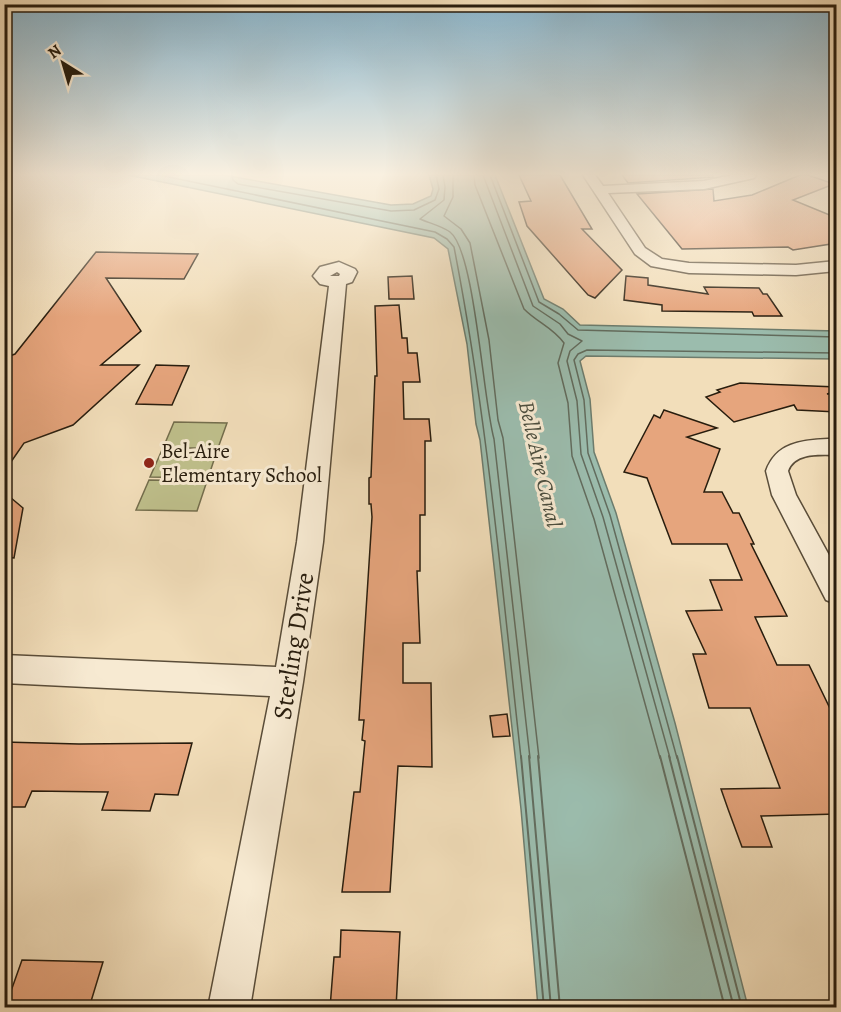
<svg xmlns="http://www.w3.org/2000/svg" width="841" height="1012" font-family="Alegreya,serif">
<rect width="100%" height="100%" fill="#f2deba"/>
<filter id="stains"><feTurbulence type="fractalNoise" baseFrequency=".00333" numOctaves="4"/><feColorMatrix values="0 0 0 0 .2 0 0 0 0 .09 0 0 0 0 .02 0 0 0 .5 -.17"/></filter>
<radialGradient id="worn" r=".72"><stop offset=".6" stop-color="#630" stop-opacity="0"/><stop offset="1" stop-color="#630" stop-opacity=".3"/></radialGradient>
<g fill="#bfc08c" stroke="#746e4d" stroke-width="1.5">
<polygon points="174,422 227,423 218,448 163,448"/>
<polygon points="162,450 217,451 208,478 150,477"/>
<polygon points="149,480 207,481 197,511 136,510"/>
</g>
<polygon fill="#9bbcad" stroke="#6d7c6d" stroke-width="1.5" points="128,175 224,175 391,205 413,204 431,196 433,189 429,175 495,175 544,299 563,309 580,325 836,331 836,359 586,356 580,361 590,399 594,452 616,513 675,723 748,1007 538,1007 521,809 480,440 476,424 467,344 448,249 434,238"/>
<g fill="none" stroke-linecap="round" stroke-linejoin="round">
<g stroke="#626c5e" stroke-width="1.5">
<path d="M159,175l276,57 12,7 7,8c33,169 48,340 67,511"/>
<polyline points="232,175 233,180 238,184 391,211 414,210 435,200 439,189 436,175"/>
<path d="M443,175l2,12 -1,13 -24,19c9,4 22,7 30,13 25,19 33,169 44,207l36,319"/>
<polyline points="453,175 453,197 444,216 461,229 470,243 489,340 498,420 503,438 539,758"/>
<path d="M474,175l1,10 49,124c14,14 28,18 40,34l-6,20 10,40 4,53 22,63 66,239"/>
<polyline points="483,175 533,306 560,324 568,334 582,341 570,351 567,361 577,401 581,454 603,517 670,758"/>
<polyline points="490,175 539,302 559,314 578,330 836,337"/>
<polyline points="677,758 610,515 588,453 584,400 574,360 578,354 587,350 836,353"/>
</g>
<g stroke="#626c5e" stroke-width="2">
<polyline points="521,756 544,1008"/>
<polyline points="529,756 551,1008"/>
<polyline points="538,756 560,1008"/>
<polyline points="660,756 725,1008"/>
<polyline points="669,756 734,1008"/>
<polyline points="677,756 742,1008"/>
</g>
</g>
<g fill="#e6a57d" stroke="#281d0e" stroke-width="1.5">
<polygon points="519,175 560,175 592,229 582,229 622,270 595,298 588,295 527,226 519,202 531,201"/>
<polygon points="622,175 713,175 713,177 628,183"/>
<polygon points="800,175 808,175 834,184 793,200 837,218 837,243 793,250 788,247 682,249 637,194 713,189 714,201 752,195"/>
<polygon points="96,252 198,254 184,279 106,278 141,331 101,365 139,365 73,425 24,443 4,472 4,358 15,354"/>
<polygon points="412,276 414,299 389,299 388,277"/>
<polygon points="626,276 648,278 648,285 708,294 704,287 759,288 763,294 767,294 782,316 754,316 752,312 662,311 662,305 624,300"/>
<polygon points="399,305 402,338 407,338 408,353 417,353 420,382 403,382 404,419 429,419 431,441 425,441 425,515 420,515 420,571 417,571 420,643 403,643 403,683 431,683 432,767 398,766 390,892 342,892 354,792 360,792 365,741 362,740 364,720 359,720 372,517 371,504 369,504 369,478 371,477 375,376 377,376 375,306"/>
<polygon points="156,365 189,366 172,405 136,404"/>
<polygon points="740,383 837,387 837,391 827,394 837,394 837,412 797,410 794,405 734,422 706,397 720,392 717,390"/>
<polygon points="664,410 717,428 687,437 720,449 704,492 722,492 733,513 739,513 754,544 751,544 787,616 755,617 777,665 809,665 837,723 837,814 761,816 772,847 742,847 728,809 721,789 780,788 750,708 709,708 693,654 706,654 686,611 722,610 710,580 742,580 727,544 672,544 647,478 624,472 654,415 660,418"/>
<polygon points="4,492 23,508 14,558 4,557"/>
<polygon points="507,714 510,736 493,737 490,716"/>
<polygon points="4,742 79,744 192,743 178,795 155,794 150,811 102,810 108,792 32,791 25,807 4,807"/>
<polygon points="341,930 400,932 396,1008 330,1008 334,957 340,957"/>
<polygon points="22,960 103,962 89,1008 5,1008"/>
</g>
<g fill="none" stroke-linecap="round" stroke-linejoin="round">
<g stroke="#5a4d39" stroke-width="3">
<g id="street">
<polygon points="583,175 595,175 603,186 704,181 732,175 756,175 754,178 704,189 608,193 645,248 662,259 689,263 796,265 836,261 836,271 796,275 689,273 651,266 635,254"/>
<path d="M339,262l16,7 2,3 -5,10 -6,2 -23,258 -20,140 -53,326h-42l62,-312 -266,-13v-28l272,12 21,-125 32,-256 -9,-2 -7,-8 7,-9zM337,272l3,2 -1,2h-9z"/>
<path d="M828,439h8v16c-16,0 -41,-3 -48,16l8,24 40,73v36l-10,-4 -54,-105 -6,-24c10,-28 35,-31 62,-32z"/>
</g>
</g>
<use href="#street" fill="#f7ead2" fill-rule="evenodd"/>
</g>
<linearGradient id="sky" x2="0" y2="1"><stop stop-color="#89b7d0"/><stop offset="0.55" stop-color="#f9f0e0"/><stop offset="1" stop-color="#f9f0e0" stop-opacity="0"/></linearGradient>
<rect width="841" height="317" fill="url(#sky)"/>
<circle fill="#8f2418" stroke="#f7ead2" stroke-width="2" cx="149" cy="463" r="6"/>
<g text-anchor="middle" stroke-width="6" stroke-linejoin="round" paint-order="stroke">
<g font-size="21" fill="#281d0e" stroke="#f7ead2" text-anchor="start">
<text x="161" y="458">Bel-Aire<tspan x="161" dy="24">Elementary School</tspan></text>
</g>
<g font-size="22" font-style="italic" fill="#4a4d3e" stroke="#f7ead2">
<text transform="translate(541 464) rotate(77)" y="8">Belle Aire Canal</text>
</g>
<g font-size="26" fill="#281d0e" stroke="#f7ead2">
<text transform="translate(293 646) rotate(-81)" y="9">Sterling Drive</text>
</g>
</g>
<rect width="841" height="1012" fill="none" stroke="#f2deba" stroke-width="24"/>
<rect x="6" y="6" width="829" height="1000" fill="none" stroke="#281d0e" stroke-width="3"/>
<rect x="12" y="12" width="817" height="988" fill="none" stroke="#281d0e" stroke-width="1.5"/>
<g transform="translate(63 63) rotate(323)" stroke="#f7ead2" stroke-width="4.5" paint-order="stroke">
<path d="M0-4.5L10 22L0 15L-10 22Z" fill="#281d0e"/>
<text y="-9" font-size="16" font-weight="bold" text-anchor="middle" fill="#281d0e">N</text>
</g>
<rect width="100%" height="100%" filter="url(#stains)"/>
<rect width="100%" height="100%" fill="url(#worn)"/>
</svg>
